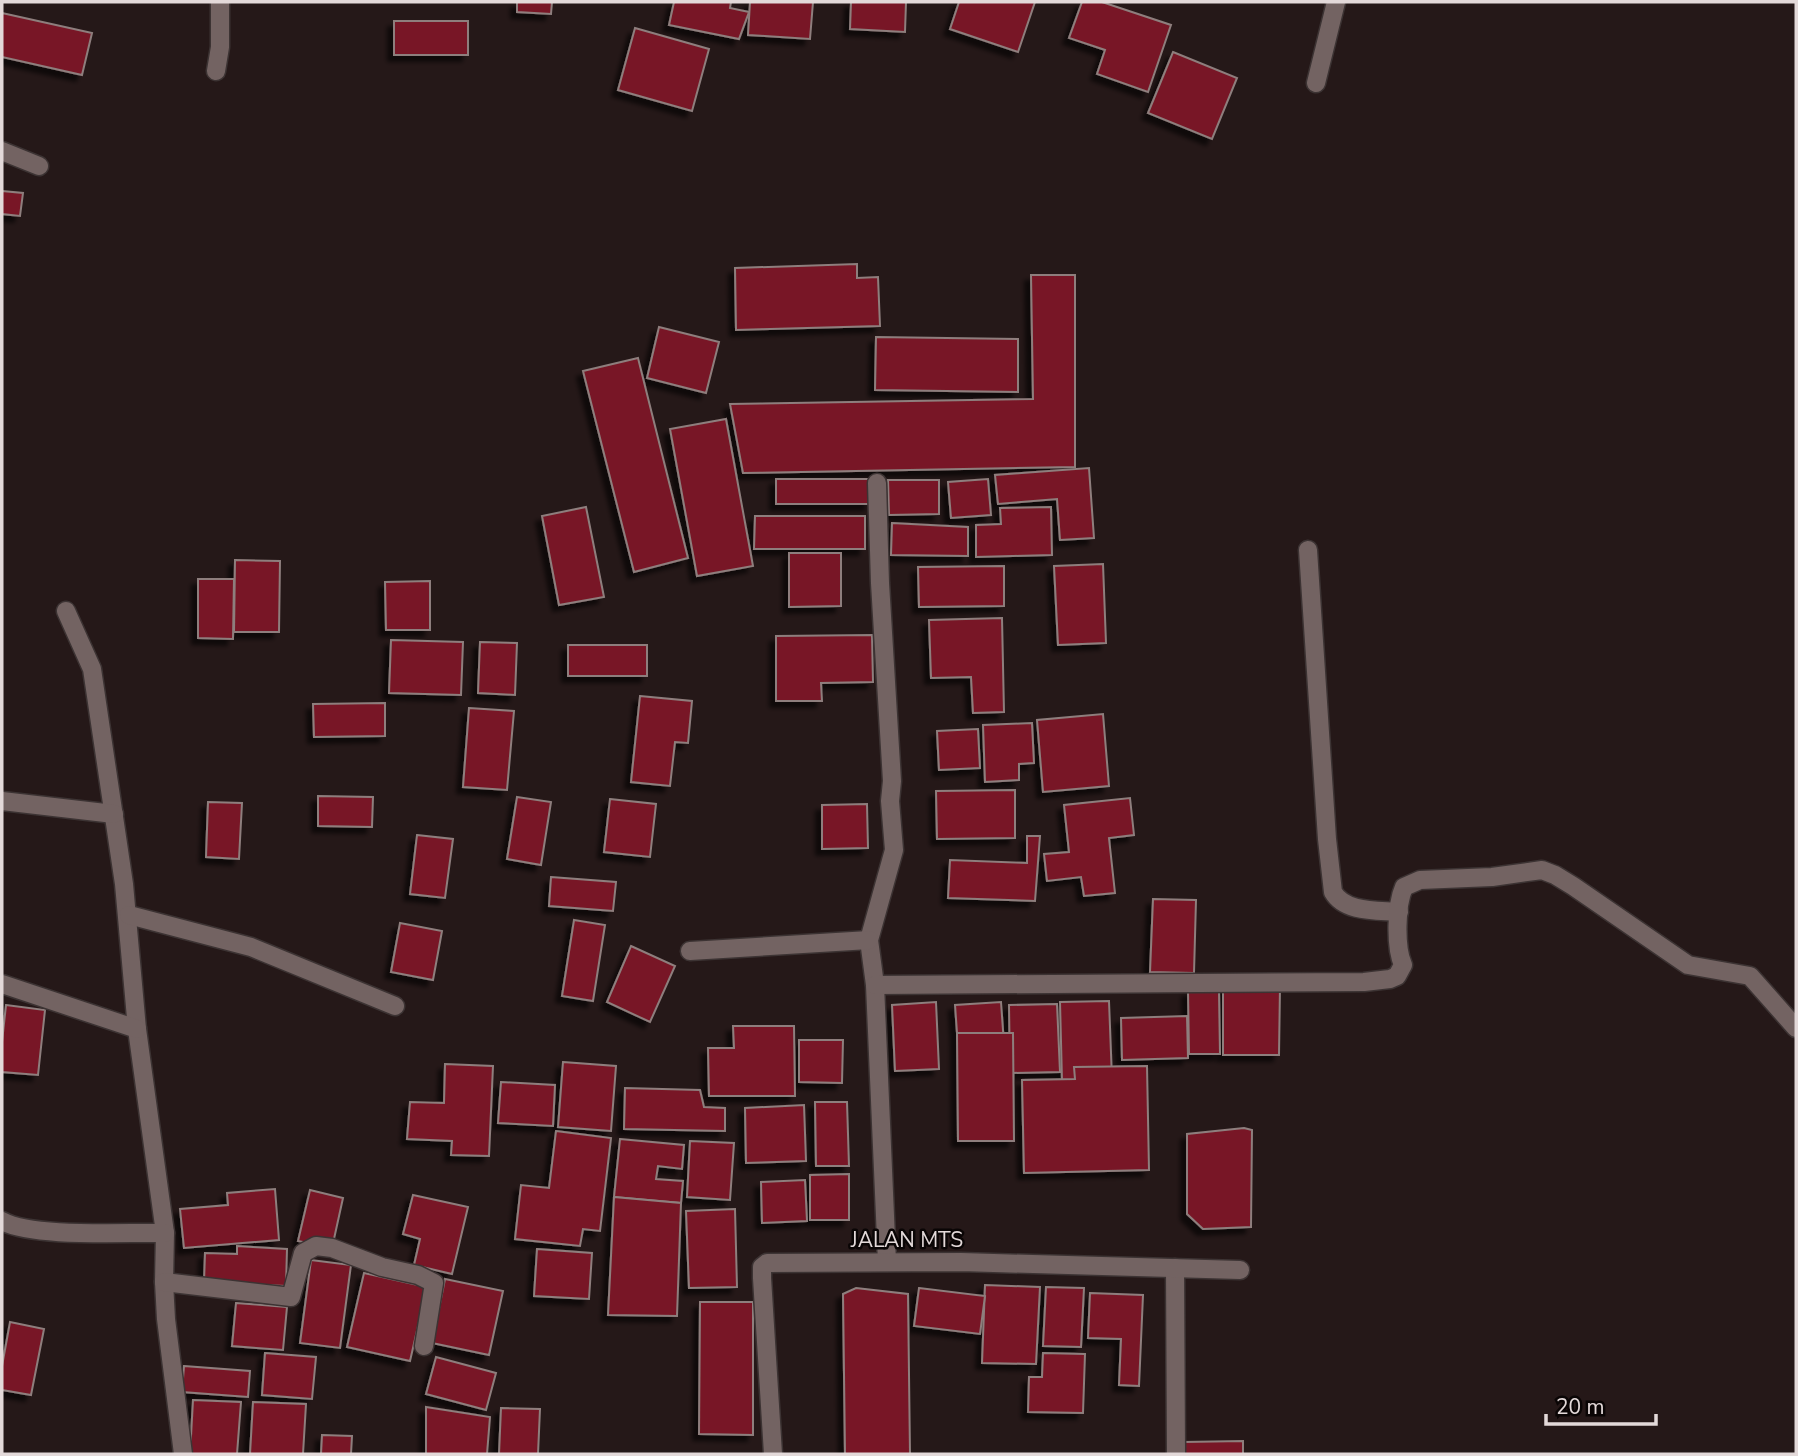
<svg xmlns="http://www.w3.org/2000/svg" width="1798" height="1456" font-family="'Nunito Sans',sans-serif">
<defs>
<filter id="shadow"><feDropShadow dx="-6" dy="6" stdDeviation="2" flood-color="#0009"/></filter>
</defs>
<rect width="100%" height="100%" fill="#251818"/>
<g fill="#781826" stroke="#8e7e7d" stroke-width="2" filter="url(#shadow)">
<polygon points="517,2 552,2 551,14 517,12"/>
<polygon points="674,2 731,2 730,8 749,12 739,39 669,25"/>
<polygon points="750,2 813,2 810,39 748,35"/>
<polygon points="851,2 906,2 905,32 850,29"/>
<polygon points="959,2 1035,2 1018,52 950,29"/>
<polygon points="1082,2 1102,2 1171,25 1148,92 1097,74 1105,50 1069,38"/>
<polygon points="2,13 92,33 82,75 2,57"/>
<rect x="394" y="21" width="74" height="34"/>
<polygon points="635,28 709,49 692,111 618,90"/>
<polygon points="1173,52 1237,78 1212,139 1148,113"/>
<polygon points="2,191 23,193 20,216 2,214"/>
<polygon points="857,264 857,278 878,277 880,326 736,330 735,268"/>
<polygon points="1031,275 1075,275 1075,467 743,473 730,404 1033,399"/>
<polygon points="659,327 719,342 706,393 647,378"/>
<polygon points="876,337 1018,339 1018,392 875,390"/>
<polygon points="638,358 688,558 634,572 583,371"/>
<polygon points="726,419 753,566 697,576 670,429"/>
<polygon points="1089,468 1094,538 1060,540 1057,499 998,504 995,475"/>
<rect x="776" y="479" width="94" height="25"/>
<polygon points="988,479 991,515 951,518 948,482"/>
<polygon points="888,480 939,480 939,514 889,515"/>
<polygon points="586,507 604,597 559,605 542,516"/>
<polygon points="1051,507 1052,555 976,557 976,525 1001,524 1000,508"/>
<polygon points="755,516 865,516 865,549 754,549"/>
<polygon points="892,523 968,527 968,556 891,555"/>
<polygon points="789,553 841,553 841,606 789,607"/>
<polygon points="235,560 280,561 279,632 234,632"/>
<polygon points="1103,564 1106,643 1058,645 1054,566"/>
<polygon points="1004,566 1004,606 919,607 918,567"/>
<polygon points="198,579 234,579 233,639 198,638"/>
<polygon points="430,581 430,630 386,630 385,582"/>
<polygon points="1002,618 1004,712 973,713 971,677 931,678 929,620"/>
<polygon points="872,635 873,682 821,683 822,701 776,701 776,636"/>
<polygon points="391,640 463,642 461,695 389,693"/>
<polygon points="480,642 517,643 515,695 478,693"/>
<rect x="568" y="645" width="79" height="31"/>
<polygon points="640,696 692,701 688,743 675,742 670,786 631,782"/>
<polygon points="385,703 385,736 314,737 313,704"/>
<polygon points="469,708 514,711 507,790 463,787"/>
<polygon points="1103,714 1109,786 1043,792 1037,720"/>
<polygon points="1032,723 1034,763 1019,764 1019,780 985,782 983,725"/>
<polygon points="978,729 980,768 939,770 937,731"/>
<polygon points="1015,790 1015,838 937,839 936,791"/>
<polygon points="318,796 373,797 372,827 318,826"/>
<polygon points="517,797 551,802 541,865 507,859"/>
<polygon points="1130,798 1134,835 1109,838 1115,893 1084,896 1081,877 1047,881 1044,854 1069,852 1064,805"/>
<polygon points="610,799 656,804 650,857 604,852"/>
<polygon points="208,802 242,803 239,859 206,857"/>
<polygon points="867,804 868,848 822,849 822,805"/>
<polygon points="417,835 453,839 445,898 410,894"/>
<polygon points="1027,836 1040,836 1035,901 948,898 950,860 1027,863"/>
<polygon points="551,877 616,882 613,911 549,906"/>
<polygon points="1153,899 1196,900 1194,973 1150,972"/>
<polygon points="574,920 605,925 593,1001 562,996"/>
<polygon points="400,923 442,931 433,980 391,972"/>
<polygon points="631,946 675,966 650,1022 607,1002"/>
<polygon points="1223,987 1280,987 1279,1055 1223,1055"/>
<polygon points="1219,990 1220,1054 1189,1054 1188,991"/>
<polygon points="1109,1001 1112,1079 1062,1081 1060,1002"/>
<polygon points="936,1002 939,1069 895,1071 892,1005"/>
<polygon points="1001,1002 1006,1072 960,1075 955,1005"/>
<polygon points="1057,1004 1060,1072 1010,1073 1009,1005"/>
<polygon points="6,1005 45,1010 38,1075 2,1072 2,1042"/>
<polygon points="1187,1016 1188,1058 1122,1060 1121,1018"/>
<polygon points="733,1026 794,1026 795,1096 709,1096 708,1048 734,1048"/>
<polygon points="957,1033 1013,1033 1014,1141 958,1141"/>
<polygon points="799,1040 843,1040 842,1083 799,1082"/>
<polygon points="563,1062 616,1066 611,1131 558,1127"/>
<polygon points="445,1064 493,1066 489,1156 451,1155 452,1141 407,1139 410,1102 444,1103"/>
<polygon points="1147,1066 1149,1170 1024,1173 1022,1080 1075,1079 1074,1067"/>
<polygon points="501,1082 555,1085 553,1126 498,1123"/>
<polygon points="625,1088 700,1090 704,1107 725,1108 725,1131 624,1129"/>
<polygon points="815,1102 847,1102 849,1166 816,1166"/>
<polygon points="804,1105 806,1161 746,1163 745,1108"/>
<polygon points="1244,1128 1252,1130 1251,1227 1203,1229 1187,1214 1187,1134"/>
<polygon points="556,1131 611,1138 600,1231 583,1229 580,1246 515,1239 521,1185 549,1188"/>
<polygon points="620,1139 684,1145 682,1169 658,1166 656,1179 683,1181 681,1203 614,1197"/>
<polygon points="690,1141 734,1143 730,1200 687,1197"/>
<polygon points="849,1174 849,1220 810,1220 810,1175"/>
<polygon points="805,1180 807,1221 762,1223 761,1182"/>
<polygon points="275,1189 279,1240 184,1248 180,1209 228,1205 227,1193"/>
<polygon points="310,1190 343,1198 332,1248 298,1241"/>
<polygon points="413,1195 468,1207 452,1274 414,1265 420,1239 403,1234"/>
<polygon points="614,1197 681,1203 677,1316 608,1315"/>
<polygon points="735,1209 737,1287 689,1288 686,1211"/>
<polygon points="237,1246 287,1249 286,1286 204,1282 205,1253 237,1254"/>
<polygon points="537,1249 592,1253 589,1299 534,1296"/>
<polygon points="311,1260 351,1265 340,1348 300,1343"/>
<polygon points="364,1273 427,1287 410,1361 347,1347"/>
<polygon points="445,1279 503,1291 489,1355 432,1343"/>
<polygon points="985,1285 1040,1287 1036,1364 982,1363"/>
<polygon points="1046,1287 1084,1288 1081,1347 1043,1346"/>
<polygon points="856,1288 908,1294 910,1454 845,1454 843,1294"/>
<polygon points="919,1288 985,1296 980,1334 914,1326"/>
<polygon points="1090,1293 1143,1295 1139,1386 1119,1385 1121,1339 1088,1338"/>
<polygon points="700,1302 753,1302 753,1435 699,1434"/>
<polygon points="236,1303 287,1307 283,1350 232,1346"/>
<polygon points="10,1322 44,1329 31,1395 2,1390 2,1366"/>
<polygon points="265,1353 316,1357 312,1399 262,1395"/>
<polygon points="1043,1353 1085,1354 1083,1413 1028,1412 1029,1377 1042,1377"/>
<polygon points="436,1357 496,1373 486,1410 426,1394"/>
<polygon points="184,1366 250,1371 248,1397 182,1392"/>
<polygon points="193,1400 241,1402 237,1454 190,1454"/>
<polygon points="253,1402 306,1404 303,1454 250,1454"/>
<polygon points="426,1407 490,1417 487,1454 426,1454"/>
<polygon points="501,1408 540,1409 538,1454 499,1454"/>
<polygon points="322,1435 352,1436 351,1454 321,1454"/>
<polygon points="1243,1441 1243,1454 1184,1454 1184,1442"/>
</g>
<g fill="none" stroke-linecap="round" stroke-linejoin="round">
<g stroke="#3c3333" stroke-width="21">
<g id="minor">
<polyline points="216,71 220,47 220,2"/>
<polyline points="1316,83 1336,2"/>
<polyline points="2,151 39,166"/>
<polyline points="877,483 880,583 892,781 890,801 894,850 869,940 875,985 887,1262"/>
<path d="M1308,550l19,289 6,53c12,21 45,18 66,20"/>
<polyline points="66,611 92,669 124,884 137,1029 165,1233 164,1282 166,1319 183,1454"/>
<polyline points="2,801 114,814"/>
<polyline points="129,915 251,947 395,1006"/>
<polyline points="690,951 869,940"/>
<polyline points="2,984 137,1029"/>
<path d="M875,985l489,-3 26,-3 7,-3 6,-11c-8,-18 -7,-60 1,-78l16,-7 72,-3 50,-7 13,5 18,11 115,79 62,11 46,52"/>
<path d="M2,1221c30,17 124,11 163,12"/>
<polyline points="1175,1268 1176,1454"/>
<polyline points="164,1282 291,1297 303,1253 316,1246 332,1248 382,1267 418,1275 434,1283 424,1346"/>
<polyline points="773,1454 762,1278 762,1267 767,1263 961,1262 1240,1270"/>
</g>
</g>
<use href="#minor" stroke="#736362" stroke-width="18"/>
</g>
<g text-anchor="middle" stroke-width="5" stroke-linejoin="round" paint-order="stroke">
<g font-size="21" fill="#e3d9d9" stroke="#0a0505">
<text x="907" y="1247">JALAN MTS</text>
</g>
</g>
<rect width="1798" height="1456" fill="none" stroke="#e3d9d9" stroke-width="7"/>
<path d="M1546 1414v10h110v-10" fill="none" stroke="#e3d9d9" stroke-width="3.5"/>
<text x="1556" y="1414" font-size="21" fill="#e3d9d9" stroke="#0a0505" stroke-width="5" paint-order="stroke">20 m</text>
</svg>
